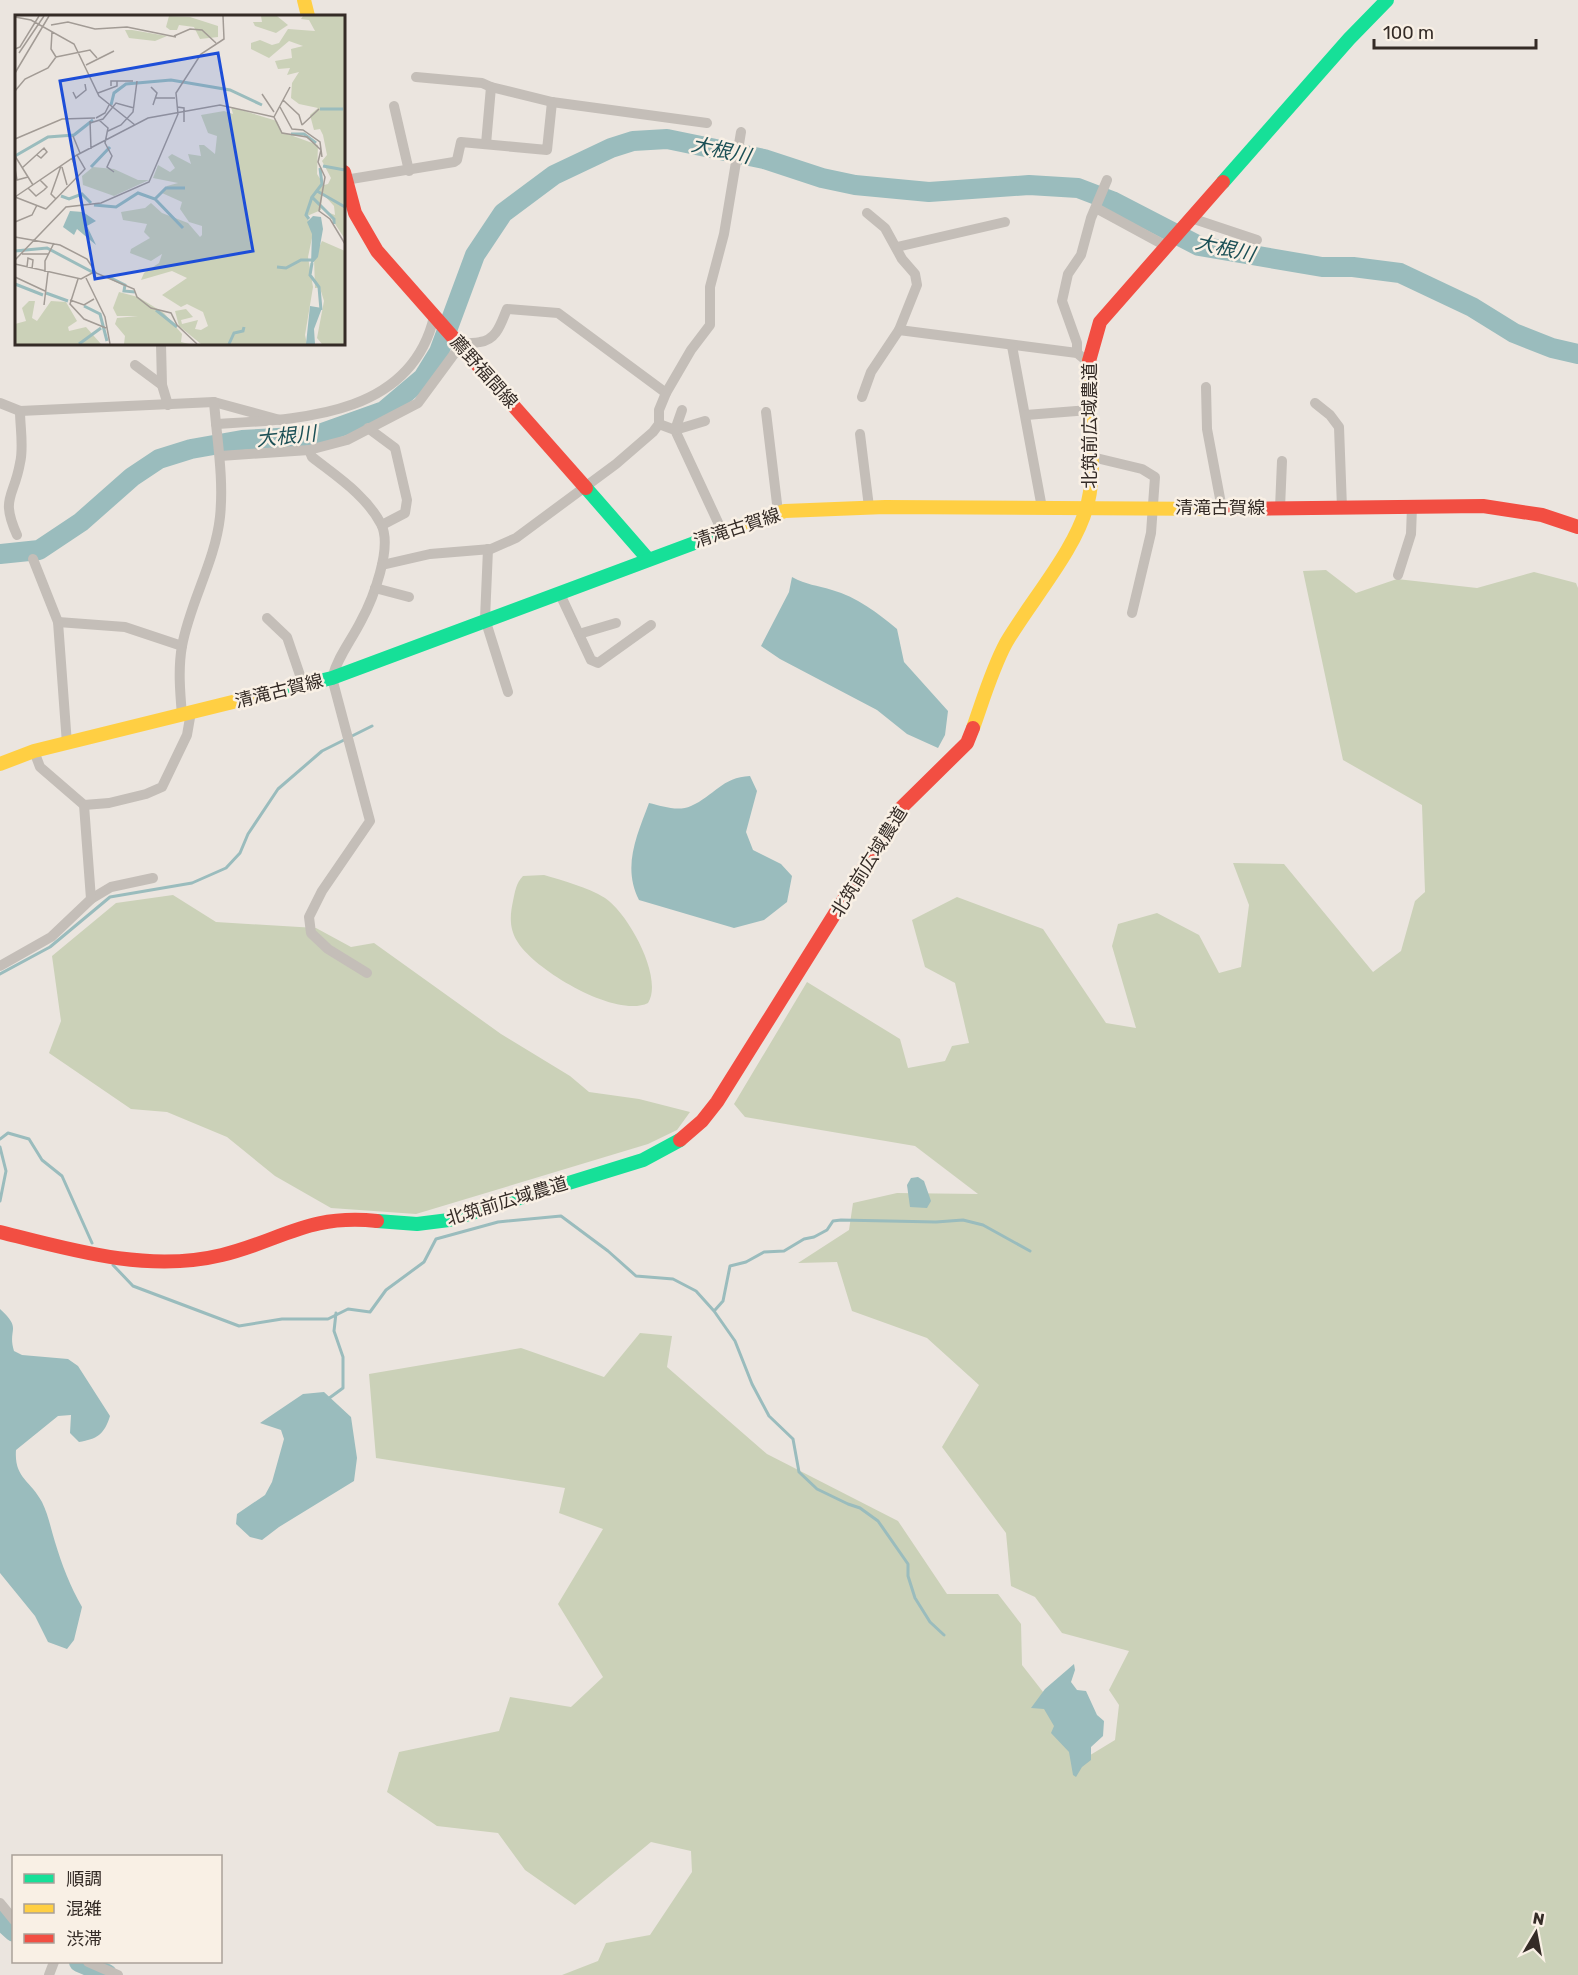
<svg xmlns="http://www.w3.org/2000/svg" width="1578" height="1975" font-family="Rubik,'Noto Sans JP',sans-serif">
<rect width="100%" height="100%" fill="#ebe5df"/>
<g fill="#cbd1b8">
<polygon points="1326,570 1356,593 1397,579 1477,588 1534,572 1576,583 1578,588 1578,1975 562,1975 598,1961 606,1943 650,1935 692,1872 691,1851 651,1842 575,1905 525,1870 498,1833 437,1826 387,1792 399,1752 499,1731 510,1697 571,1707 603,1677 558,1604 603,1529 559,1513 565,1488 376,1458 369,1374 521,1348 604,1377 640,1333 672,1336 667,1367 767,1454 898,1521 947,1594 998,1594 1021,1624 1022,1665 1075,1733 1087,1757 1115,1740 1119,1705 1109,1690 1129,1651 1062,1633 1035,1597 1011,1586 1006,1533 942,1447 979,1385 927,1338 852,1311 837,1262 798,1263 849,1230 853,1203 897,1193 978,1194 915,1146 745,1117 734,1104 807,982 900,1039 908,1068 945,1061 952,1046 969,1043 955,983 925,967 912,920 957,897 1043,929 1106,1023 1136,1028 1112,946 1118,924 1157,913 1199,935 1219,973 1241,967 1249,905 1233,863 1284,864 1373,972 1401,951 1415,901 1425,892 1422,805 1343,760 1303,571"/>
<path d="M544,875c20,6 43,12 61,23 23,15 59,80 43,105 -32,16 -115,-34 -131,-62 -8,-13 -7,-26 -4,-40 2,-9 3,-18 10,-25z"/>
<polygon points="173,895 216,922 316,928 351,947 374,943 501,1034 570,1076 589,1092 639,1099 690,1112 677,1130 648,1144 416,1214 331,1208 275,1176 227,1137 167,1112 131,1109 49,1053 61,1021 52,956 116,903"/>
</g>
<g fill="#9abcbd">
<path d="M792,577c15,8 24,8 40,13 25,7 46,23 65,39l7,33 44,49 -3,24 -7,13 -31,-14 -30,-24 -97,-51 -19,-13 28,-54z"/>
<path d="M750,776l7,15 -11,41 7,18 28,14 11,12 -5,26 -23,18 -30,8 -95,-28c-17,-33 -2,-65 10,-97 13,3 29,9 42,3 23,-10 31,-29 59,-30z"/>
<polygon points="918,1177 924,1181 931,1201 927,1208 910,1207 907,1185 911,1178"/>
<path d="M0,1309c23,21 7,19 14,42l8,4 46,4 10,7 32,50c-6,19 -13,23 -31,26l-9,-9 1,-18 -13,1 -42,34c-2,28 14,30 26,52 6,12 9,27 13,40 7,23 15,44 27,65l-8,33 -7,9 -19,-7 -13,-26 -35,-43z"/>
<polygon points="324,1392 351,1417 357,1458 354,1481 279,1527 262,1540 250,1537 236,1524 237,1514 265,1495 272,1482 284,1439 281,1430 260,1423 303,1394"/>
<polygon points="1074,1664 1075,1670 1071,1682 1077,1690 1086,1691 1097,1715 1104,1721 1103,1736 1091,1747 1091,1760 1082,1767 1076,1777 1073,1775 1069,1752 1051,1733 1054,1726 1044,1709 1031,1708 1045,1689"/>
</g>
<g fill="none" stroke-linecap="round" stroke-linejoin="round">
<g stroke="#9abcbd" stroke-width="3">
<polyline points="0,974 50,947 110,897 192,883 226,868 240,853 248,834 278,789 322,751 372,726"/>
<polyline points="0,1139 8,1133 29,1139 42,1160 62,1176 92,1243"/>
<polyline points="0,1147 6,1171 0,1201"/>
<polyline points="113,1265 133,1286 239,1326 282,1319 328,1319 348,1309 370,1312 386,1290 424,1262 436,1239 498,1222 561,1216 608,1251 636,1276 673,1279 696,1291 714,1311 735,1341 752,1384 769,1416 793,1439 799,1472 817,1489 848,1504 860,1508 878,1521 908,1564 908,1576 915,1598 930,1622 944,1635"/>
<polyline points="715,1310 723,1301 730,1266 746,1262 764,1252 784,1251 804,1239 814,1237 827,1230 833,1221 841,1220 936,1222 963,1220 983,1225 1030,1251"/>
<polyline points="328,1399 343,1388 343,1357 334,1331 336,1313"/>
</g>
<g stroke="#9abcbd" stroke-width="20">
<polyline points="0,554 39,550 81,522 132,477 159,459 191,449 242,440 314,436 384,411 423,378 439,352 475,255 503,213 554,175 611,148 633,141 667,139 764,159 822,178 855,185 929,192 1029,185 1078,188 1112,201 1199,246 1322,267 1353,267 1400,273 1472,307 1514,333 1552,348 1578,354"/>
<polyline points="0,1919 14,1932"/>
<polyline points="79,1962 107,1974"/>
</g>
<g stroke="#c4beb8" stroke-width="10">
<polyline points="416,77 482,83 491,87"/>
<polyline points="394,106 409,171"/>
<polyline points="486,144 491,87 552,102 707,123"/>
<polyline points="345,180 454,162 457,160 461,142 547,150 552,102"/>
<polyline points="1096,208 1166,246"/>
<polyline points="1191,218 1257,240"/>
<polyline points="897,247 1005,222"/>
<polyline points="899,330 1077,353 1089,363"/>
<polyline points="161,344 162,385 168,405"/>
<polyline points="1012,346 1042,508"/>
<polyline points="1077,353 1077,343 1062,301 1068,274 1081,255 1091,218 1107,180"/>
<polyline points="135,365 162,385"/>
<polyline points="1206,387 1207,429 1222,509"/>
<polyline points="862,397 871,372 899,330 917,285 915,274 902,259 885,228 867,213"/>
<polyline points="0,403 20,411 214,402 280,420"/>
<polyline points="1315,403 1330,415 1339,427 1342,508"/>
<polyline points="766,412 778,512"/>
<polyline points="1026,415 1089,410"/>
<path d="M216,424c82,-5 194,-6 218,-107"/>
<polyline points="659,424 675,430 722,531"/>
<polyline points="368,428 395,448 407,500 405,513 382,525"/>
<polyline points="675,430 705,421"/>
<polyline points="675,430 682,410"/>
<polyline points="860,434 869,507"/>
<path d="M309,450l3,7c24,19 54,38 69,67 12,23 -8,75 -20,97 -10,20 -23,35 -29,57l38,143 -48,70 -13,26 2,16 17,16 39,24"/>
<path d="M220,456l89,-6 38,-10 71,-37 42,-57c8,-4 12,-2 20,-4 17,-2 21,-19 27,-33l51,4 108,80"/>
<polyline points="1092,457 1142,469 1155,477 1151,533 1132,613"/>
<polyline points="1280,508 1282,461"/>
<path d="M17,535c-17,-38 -3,-37 3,-72 4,-16 0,-36 0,-52"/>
<polyline points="488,549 485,619 508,692"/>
<polyline points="33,559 58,622 67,744"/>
<polyline points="382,565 430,554 491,549 516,538 616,464 653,432 659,424 659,410 666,393 691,350 710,325 710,287 724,234 741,132"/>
<polyline points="1398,575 1411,534 1412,507"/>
<polyline points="375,588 409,597"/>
<polyline points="559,592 591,660 598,663 651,625"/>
<polyline points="267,618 287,637 303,684"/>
<polyline points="58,622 125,627 182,646"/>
<polyline points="579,634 616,623"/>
<path d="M182,715c-2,-23 -4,-47 0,-69 8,-44 33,-84 38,-129 4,-38 -3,-77 -6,-115"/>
<polyline points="84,805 109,803 146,794 162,787 187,735 191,712"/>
<polyline points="91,899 111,887 153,878"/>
<polyline points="0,966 51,937 91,899 84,805 40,767 34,751"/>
<polyline points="0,1903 14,1920"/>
<polyline points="88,1962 118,1975"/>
<polyline points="49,1975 54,1962"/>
</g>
<g stroke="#16e098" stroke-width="14">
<polyline points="1223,182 1349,39 1387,0"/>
<polyline points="586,488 648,559"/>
<polyline points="273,692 332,678 748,523"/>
<polyline points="377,1221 417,1224 449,1220 643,1160 680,1140"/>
</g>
<g stroke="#ffcf43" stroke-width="14">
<polyline points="304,0 308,16"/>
<polyline points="748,523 785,511 885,507 1223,509"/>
<path d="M973,728c10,-28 19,-59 33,-85 25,-43 71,-94 82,-141 11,-46 -5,-95 1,-141"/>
<polyline points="0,764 34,751 273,692"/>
</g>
<g stroke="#f24e42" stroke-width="14">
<polyline points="344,172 355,213 377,251 586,488"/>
<polyline points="1089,361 1100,322 1223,182"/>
<polyline points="1223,509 1483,506 1542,515 1578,527"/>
<polyline points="680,1140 702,1121 717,1102 901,808 967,743 973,728"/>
<path d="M0,1232c71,18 148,41 222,23 61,-15 85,-41 155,-34"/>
</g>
</g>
<g text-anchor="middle" stroke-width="5" stroke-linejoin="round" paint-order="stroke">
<g font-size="18" fill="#342b26" stroke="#f9f0e5">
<text transform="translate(484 372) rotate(48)" y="6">薦野福間線</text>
<text transform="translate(1090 426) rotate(-90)" y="6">北筑前広域農道</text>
<text x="1220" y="514">清滝古賀線</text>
<text transform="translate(737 528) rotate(-18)" y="6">清滝古賀線</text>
<text transform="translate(279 691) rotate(-14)" y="6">清滝古賀線</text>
<text transform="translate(869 862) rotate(-58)" y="6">北筑前広域農道</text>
<text transform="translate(507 1201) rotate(-17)" y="6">北筑前広域農道</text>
</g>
<g font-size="20" font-style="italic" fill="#1c5056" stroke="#f9f0e5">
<text transform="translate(721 150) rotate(12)" y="7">大根川</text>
<text transform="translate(1225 248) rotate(13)" y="7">大根川</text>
<text transform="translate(286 436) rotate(-6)" y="7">大根川</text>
</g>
</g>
<g transform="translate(15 15)">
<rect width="330" height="330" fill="#ebe5df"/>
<path d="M154,1l21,1 28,9v11l-18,2 -6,-12 -15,-2 -2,5h-7l-4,-3zM246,1h16l11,9 -12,8 -21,-7 -2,-4h9zM288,1h42v223l-18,-27 8,3 -1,-9 -12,-13 -1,17 -14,6 6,17 -5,24 5,30 -8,48 2,9h-106l-22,-18 -4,-15 11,-2 7,8 -12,3 1,4 16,-4 -3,9 6,1 7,-4 -5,-14 -16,-8 -6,3 -19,-12 25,-17 -15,-7 -31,9 3,-7 15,-10 3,-9 -11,7 -21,-8 1,-4 19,-11 -6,-6 3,-8 -24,-4 -2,-8 24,-4 6,-5 11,10 26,10 12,14 2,-2v-9l-13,-4 -9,-13 2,-7 -20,-9 5,-7 11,-3 -25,-5 5,-13 12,7 5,-4 -7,-11 4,-3 19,10 -3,-10 13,2 -2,-11h5l11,9 2,-18 -9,-3 -7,-18 23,-4 9,3 -2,-7 46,14 5,11 36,13 -1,29 7,11 4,-1 3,-6 -9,-17 5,-6 -4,-20 -3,-6 -6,1 -4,-15 8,-7 -19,-4 -8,-6 1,-15 7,-11 -12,3 3,-7 -12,1 -3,-8 17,-3 -1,-9 12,-3 -14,-5 -20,17 -18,-9v-6l9,-3 12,5 7,-2 9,-14 27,2 -6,-11 -8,-1zM110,15h7l35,6 -12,5 -26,-3zM78,152l21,2 24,11h11l-35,16 -31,-11 -1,-9zM307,226l23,10v93h-23l-5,-6 7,-37 -4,-13h-5l-1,-30zM104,277l19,5 26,16 18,21 -1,8 8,2h-65l1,-8 -10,-12 2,-6 21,-2h-21l-4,-8zM14,286h6l-3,17 5,3 14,-20 15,1 11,19 -9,6 1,4 17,-4 15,17h-86v-20l11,-3 -4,-13z" fill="#cbd1b8"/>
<path d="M55,196l13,1 13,9 -9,5 9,19 -19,-16 -3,6 -11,-8zM298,201l8,1 2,12 -5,28 -7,8 1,-31 -5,-12zM295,291l12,2 -8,21 1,15h-9z" fill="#9abcbd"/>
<path fill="none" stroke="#9abcbd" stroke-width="3" d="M96,90l3,-12 12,-9 45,-4 59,10 32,15M305,94h23M276,119h13l12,9M0,141l33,-19 26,-2 19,-15M308,151l22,4M76,152l19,-20M305,153l2,16 -10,13 22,22v5M302,176l28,16M46,181l8,3 13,-5 9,9M140,184l11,-11h19M79,190l22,2 22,-14 17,6 28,29M294,204l-3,-4 6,-18M0,236l32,-3 49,26M297,248l-2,12 9,12 2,23M262,252l9,1 15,-8h11M94,262l16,8 -1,6 11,1M0,269l28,11M31,278l22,8M69,291l16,8 7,27M141,295l21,17M64,329l22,-16M214,329l5,-11 9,-2 1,-4"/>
<path fill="none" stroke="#a29b95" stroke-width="1.5" d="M0,2l16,3 43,24 25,52 36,29M36,10l17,-3 27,7 32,-2 49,10M37,17l-1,17 5,8M159,21l16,-7 12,1 14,13M0,34l5,-2 19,-31M4,38l25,-37M41,42l34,-7 7,8M71,50l28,-14M0,58l34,-57M96,71v-5h22M136,72l6,6 -4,12M275,72l-16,30 8,16 25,4 14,13 -3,12 7,15 -6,34 11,8 15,25M0,76l10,-12 23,-11 8,-11M58,77l3,6 10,-8 -1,-6M83,78l19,-7v-5M247,79l12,18M141,83h19M268,85l16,15 3,10M162,92l7,1v14M265,92l12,22 11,1 17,12 2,15M81,103l9,-5 4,-8M84,105l9,8 -3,15 7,13 -5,11 7,5M75,106l1,28M75,108l13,-4 13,-16 18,5M287,110l17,-16M93,116l13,-6 12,-13 4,-31M58,121l7,17M0,124l47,-20 33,-1M0,141l18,29M57,143l6,19M47,152l5,18M7,153l22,-20 3,4 -6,6 -4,-3M0,154l2,11 11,-3M13,173l8,8 8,-6 3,-3 -7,-7M0,182l31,12M0,182l62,-42 71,-37 72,-13 54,12M41,184l-5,-5 10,-28M31,194l39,-40 -8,-14M0,207l17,-7 5,-10M0,222l45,8 27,14 9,14 38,16 3,8 14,11 20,5 6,12 20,19M7,239h27M0,245l51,-53 35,-4 48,-21 29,-68 -2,-21 25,-39 23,-15 -1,-23M0,249l66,15 13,-7M12,252l1,-9 5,2 -1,9M30,257v-11l9,-18M0,262l30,14M71,263l19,39 5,27M63,264l-8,25 14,15 22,9M55,285l14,5 10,-6M29,290l4,-33"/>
<path fill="#1d4ed8" fill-opacity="0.15" stroke="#1d4ed8" stroke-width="3" d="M203,38l35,198 -158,28 -35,-198z"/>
<rect width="330" height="330" fill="none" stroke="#342b26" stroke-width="3"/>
</g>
<rect x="12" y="1855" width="210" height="108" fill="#f9f0e5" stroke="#aaa199" stroke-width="1.5"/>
<rect x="24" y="1874" width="30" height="9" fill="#16e098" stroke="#aaa199" stroke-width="1.5"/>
<text x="66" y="1885" font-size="18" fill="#342b26">順調</text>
<rect x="24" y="1904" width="30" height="9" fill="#ffcf43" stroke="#aaa199" stroke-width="1.5"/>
<text x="66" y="1915" font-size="18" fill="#342b26">混雑</text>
<rect x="24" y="1934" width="30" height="9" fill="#f24e42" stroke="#aaa199" stroke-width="1.5"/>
<text x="66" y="1945" font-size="18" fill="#342b26">渋滞</text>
<g transform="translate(1536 1933) rotate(10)" stroke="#f9f0e5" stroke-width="4.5" paint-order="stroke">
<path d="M0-4.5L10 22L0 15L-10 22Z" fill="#342b26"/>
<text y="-9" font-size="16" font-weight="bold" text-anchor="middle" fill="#342b26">N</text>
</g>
<path d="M1374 39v9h162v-9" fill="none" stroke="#342b26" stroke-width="3"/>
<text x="1383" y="39" font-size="18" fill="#342b26" stroke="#f9f0e5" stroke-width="4.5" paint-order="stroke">100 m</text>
</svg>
